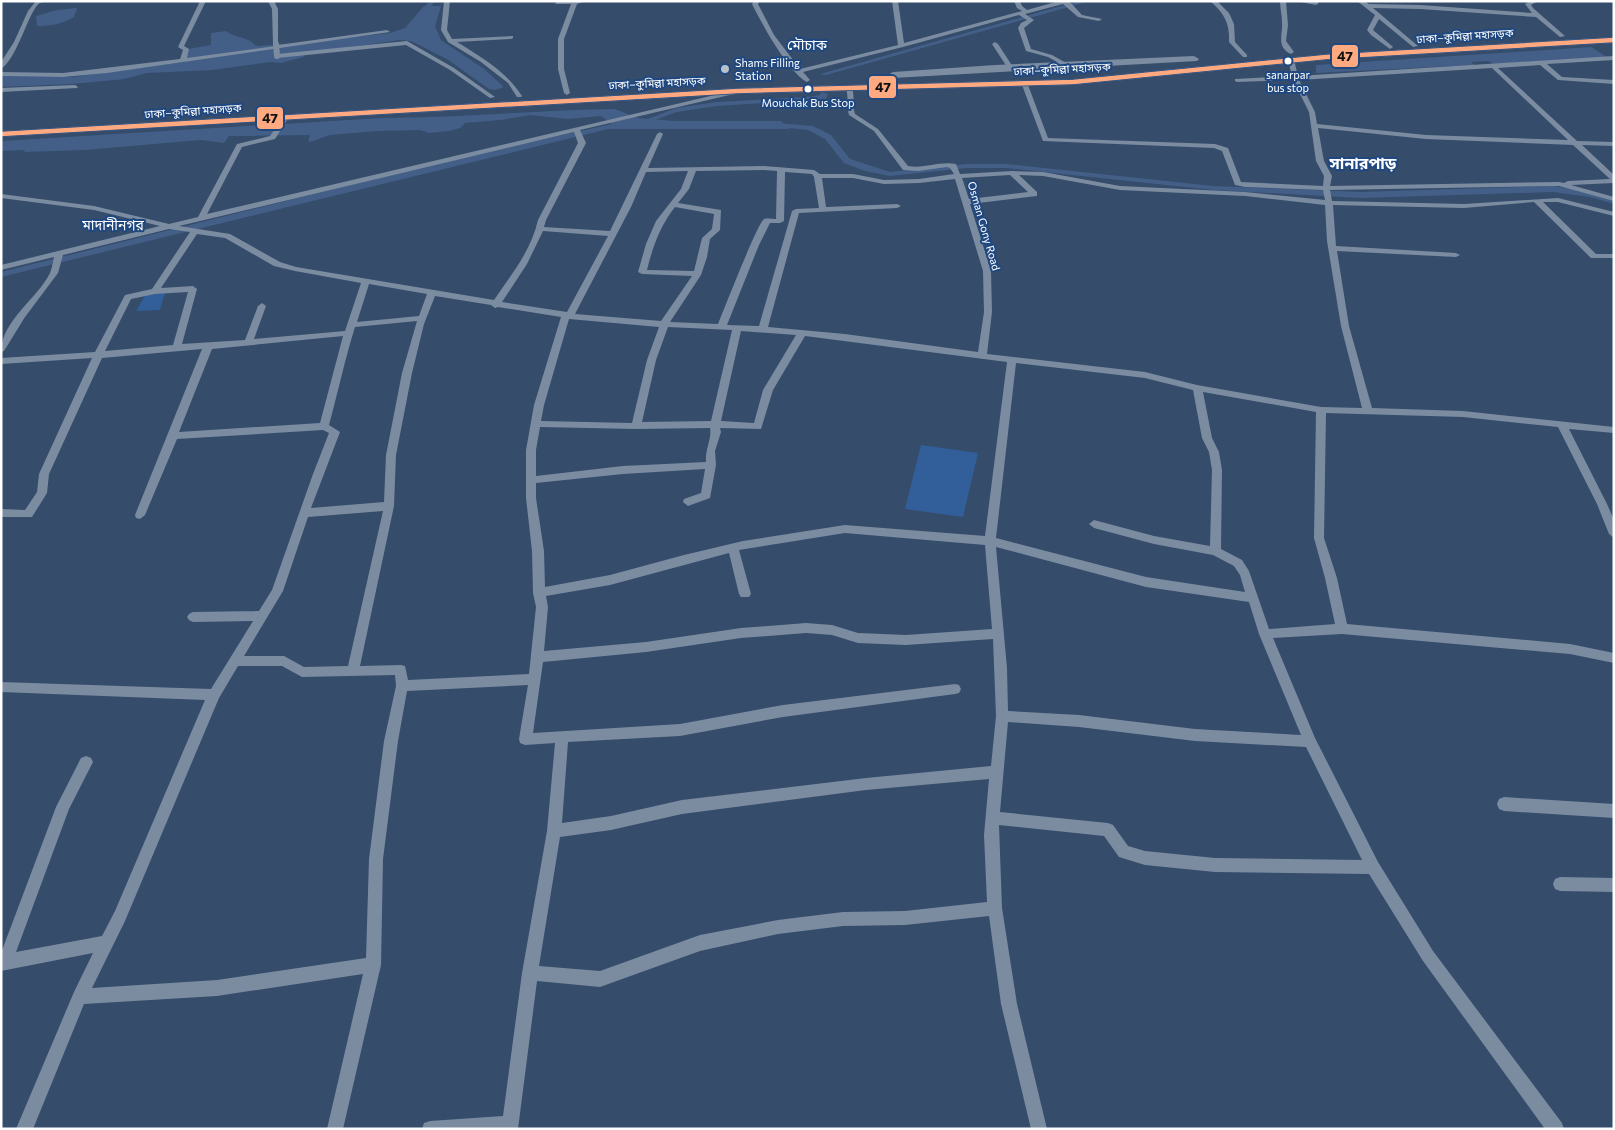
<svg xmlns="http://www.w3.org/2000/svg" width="1615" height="1130" font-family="Commissioner,'Noto Sans Bengali',sans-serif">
<rect width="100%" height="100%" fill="#354c6b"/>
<g fill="#325e99">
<polygon points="165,293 160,310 136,311 146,294"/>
<polygon points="921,445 978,453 963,517 905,509"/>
</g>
<g fill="#435f88">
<path d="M424,6h17l-6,20 6,14 43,29 19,17 -1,2 -7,2 -6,-1 -42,-30 -36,-18 -11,-1 -93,13 -4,4 -22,6 -11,-1 -58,8 -65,3 -23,6 -52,5 -71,3v-11l71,1 112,-15 4,-13 23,-4v-12l15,-2c9,7 22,5 30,15l57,-4 77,-9 15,-5z"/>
<path d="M77,8l-3,9c-12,7 -23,9 -37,9l-1,-10 21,-6z"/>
<polygon points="1591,47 1607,57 1493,64 1488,61 1471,62 1475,65 1316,73 1316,65"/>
<path d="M615,109l23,9 36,3h107l9,8h-182l-607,148v-5l446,-111 165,-37 -11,-8 -33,3 -38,-4 -29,5 -36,3 -5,5 -11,3 -20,2 -9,-3 -42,1 -48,4 -20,7 -2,-1 2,-6 -81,1 -5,7 -23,-3 -117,10 -60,2 1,-2 -24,1v-10l381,-23c78,0 155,-8 233,-9z"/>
</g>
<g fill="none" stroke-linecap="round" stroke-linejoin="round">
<g fill="#435f88" fill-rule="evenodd">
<polygon points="429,1 435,1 421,21 417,21 416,20"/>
<polygon points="1079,1 1090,1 826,75 820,74"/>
<polygon points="821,92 828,94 826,99 717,106 677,112 639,126 635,124 676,108 717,102 808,97 820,95"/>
<polygon points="766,122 813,126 831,135 850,159 890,172 967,164 1006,164 1213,186 1361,192 1553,186 1591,192 1614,199 1614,204 1590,197 1553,192 1361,198 1213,190 1006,168 967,168 890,176 865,171 844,163 825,139 808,130 769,126 766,126"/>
</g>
<g fill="#7b8ca1" fill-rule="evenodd">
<path d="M36,1h12c-3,1 -6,1 -8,2 -11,6 -22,55 -39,66v-7l13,-20 14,-31z"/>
<polygon points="200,1 206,1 184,46 189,49 187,58 276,46 273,44 272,9 268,1 274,1 278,9 278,45 387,30 390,32 107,73 63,77 1,76 1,72 63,73 180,59 183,50 178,47"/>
<path d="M444,1h6l-3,29 5,9 61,-3v2l-2,1 -54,3c24,15 49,29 65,54l-1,1h-4l-9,-14 -27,-21 -33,-20 -7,-12z"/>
<polygon points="557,1 583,2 577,4 564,39 564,69 570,93 567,95 564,93 558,69 558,39 571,4 555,4"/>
<path d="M754,1h6l-2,3 16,31 26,34 98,-24 -6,-44h6l6,42 118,-32 -5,-3 -3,-7h6l2,5 5,4 32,-9h10l13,14 20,4 -3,2 -21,-4 -15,-13 -38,10 9,6 -10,8 7,21 21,6 16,9v2l-2,1 -18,-10 -22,-6 -8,-23 3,-5 6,-3 -8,-5 -116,32 -100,25 7,8 -3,2c-19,-10 -45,-58 -55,-78z"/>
<path d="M1210,1h7l12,12 5,11 1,18 12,13v2h-4l-14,-15c1,-19 -5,-29 -19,-41z"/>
<path d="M1280,1h6l2,24 -2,16 8,11 -3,2c-15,-7 -8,-19 -9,-32 0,-7 -2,-14 -2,-21z"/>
<polygon points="1296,1 1316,1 1319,3 1316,5"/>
<polygon points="1357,1 1364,1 1369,4 1420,5 1532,13 1525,4 1530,1 1538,1 1531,5 1533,8 1565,36 1560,37 1536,17 1420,9 1373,8 1418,46 1413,47 1379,19 1373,30 1392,46 1393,47 1390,49 1371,35 1367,30 1375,15"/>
<polygon points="407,41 454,68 495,97 490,98 450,70 406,45 277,58 274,56 277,54"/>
<polygon points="995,42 998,44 1013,67 1012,68 1007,67 992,44"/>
<path d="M1614,56v4l-67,4 15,13 52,3v4l-56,-4 -18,-15 -42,3 79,73 37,1v4l-32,-1 32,30v8l-43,2 43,12v4l-55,-15 -229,4 2,11 132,3 94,-6 56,14v4l-56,-14h-15l53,52h18v4h-23l-57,-56 -70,6 -131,-3 3,41 120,7 4,2 -4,2 -119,-6 12,75 23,82 91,3 151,16v6l-45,-4 38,75 7,16v18l-5,-4 -12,-30 -39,-77 -95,-10 -137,-4 -2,125 13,40 10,46 223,20 44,9v10l-44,-9 -228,-20 -69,4 42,100 63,124 55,89 129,172 2,6h-19l-122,-168 -54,-87 -154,-2 -70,-7 -26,-8 -15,-21 -105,-11 3,83 15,96 30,125h-16l-30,-125 -12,-88 -84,9 -62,1 -65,8 -78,17 -100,36 -63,-6 -19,148h-96l2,-6 6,-2 73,-5 19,-143 25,-142 8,-88 -30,2 -5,-2 -1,-4 9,-54 -121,6 -9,50 -15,118 -2,106 -38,164h-16l36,-155 -146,22 -133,8 -51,125h-17l58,-137 19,-39 -92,18v-18l55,-146 25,-49 5,-2 5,2 2,4 -24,47 -53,143 86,-16 13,-25 90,-211 -204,-8v-10l210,7 42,-68 -60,1 -4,-2 -2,-3 2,-3 4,-2 66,-1 13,-21 41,-116 16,-41 -6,-3 -146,9 -32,76 -5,4 -4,-1 -1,-3 67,-166 -100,9 -53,116 -2,19 -15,24h-31v-8l24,1 12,-18 2,-18 53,-116 -91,6v-6l94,-6 30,-57 27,-6 38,-57 -21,-3 -106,26 -5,18 -33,44 -21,34 -3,1c0,-31 37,-54 49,-79 2,-5 3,-11 4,-16l-53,13v-5l159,-39 -66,-16 -93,-12v-4l93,12 75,18 29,-7 39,-73 33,-8 14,-20 2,-1 3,2 -14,22 -33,8 -35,67 529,-124 2,1v2l-158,37 6,13 -40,77 -2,7 66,4 47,-97 3,-2 3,2 -15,34 116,-2 50,4 6,4h33l31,6 35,-1 35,-5 -4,-6 -3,-1 -29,4 -15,-1 -29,-39 -25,-16c-3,-9 0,-17 -3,-27l3,-2 3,2c3,9 0,17 3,26l23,15 30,37c16,3 31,-5 48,-2l4,10 52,-3 31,1 77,14 125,6 80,8 -2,-10 -78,-3 -10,-2 -13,-34 -8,-3 -171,-7 -21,-56 3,-2 3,2 20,53 167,6 13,4 13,34 82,4 1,-10 -8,-15 -7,-49 -16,-32 -56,2 -2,-1v-2l57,-3 -4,-16 3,-2 3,2 4,16zM1492,68l76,72 -142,-5 -109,-11 -2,-12 -16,-32zM1318,128l108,11 147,6 37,34 -42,2 -4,2 -5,-1 -229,4 2,-10 -8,-15zM574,132l4,11 -40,77c-7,31 -27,55 -44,80l-198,-33 -16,-5 -50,-28 -51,-8zM764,170l13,1 -1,48c-3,0 -9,-1 -12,0 -7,5 -40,91 -46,105l-48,-2 31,-47 6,-18 3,-18 10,-9 1,-20 -43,-7 11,-14 7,-18zM688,171l-7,18 -25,32 -10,23 -8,28 4,2 50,2 -31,45 -86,-7 56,-107 15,-35zM785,172l27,2 2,3 5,31 -23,1 -4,2 -33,115 -32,-1 32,-80 11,-22h10l4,-2zM1010,175l18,17 -59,7 -7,-21zM1019,175l24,1 77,14 125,6 80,9 2,36 14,85 21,82 -41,-1 -124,-22 -52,-13 -158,-18 5,-42 -1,-41 -21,-67 67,-8v-4zM822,178h31l31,6 35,-1 36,-4 28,92 1,41 -6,40 -133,-18 -77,-7 31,-114 98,-5 4,-2 -4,-2 -71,3zM675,207l39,7 -2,15 -10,9 -8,33 -47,-1c6,-24 13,-44 28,-63zM543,231l65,5 -41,76 -65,-10 25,-38zM197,234l28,4 49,28 21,5 66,12 -16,48 -91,8 12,-33 -4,-3 -4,3 -13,34 -63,4 15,-55 -4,-3 -32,2zM369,284l58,10 -8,22 -62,6zM188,292l-15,53 -68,6 26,-52 24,-5zM435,296l56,9 4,3 3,-1 63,10 -27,88 -8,45v48l6,53 1,42 3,14 -7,67 -121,6 -3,-14 -4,-1 -41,1 34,-160 2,-51 16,-82 12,-49zM569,319l90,8 -12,33 -15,63 -91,-2 3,-16zM417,321l-15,52 -16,82 -2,47 -73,6 29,-76 -11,-7c9,-33 16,-66 26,-98zM668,327l64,3 -21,91 -69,1 14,-62zM741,331l55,4 -33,55 -9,33 -33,-2zM343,336l-23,87 -141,9 33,-83zM805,336l202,26 -22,174 -140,-11 -102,16 -59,14 -74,20 -65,12 -1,-36 -8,-53v-15l87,-9 82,-5 -4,24 -17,6 -1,3 5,4 22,-8 6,-33 -1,-14 6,-19 -1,-4 41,1 12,-39zM1016,363l129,15 48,12 9,48 7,14 3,18 -2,76 -56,-10 -60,-16 -5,4 5,4 60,16 59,11 21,11 6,9 5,17 -99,-15 -150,-39zM1203,392l113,20 -2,126 11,40 10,46 -66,5 -20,-58 -7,-11 -21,-11 1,-79 -3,-18 -7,-14zM540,427l96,2 74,-1c2,11 -5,21 -4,34l-83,4 -87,10v-26zM383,511l-35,155 -44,1 -20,-11h-40l39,-65 25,-74zM845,533l140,12 7,84 -86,6 -48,-2 -26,-8 -26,-2 -65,5 -95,14 -102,9 4,-44 -2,-11 64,-11 119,-32 10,41 2,3h8l2,-3 -12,-44zM996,547l150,40 103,15 10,32 42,101 -106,-6 -116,-14 -71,-4 -1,-43zM806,633l26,2 26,8 48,2 87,-6 3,77 -5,50 -125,12 -184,22 -71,16 -49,7 6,-81 112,-6 103,-19 172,-23 4,-1 2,-4 -2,-4 -4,-1 -172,21 -103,19 -147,9 10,-71 103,-10 95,-14zM238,666h44l20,11 93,-2 1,11 -12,55 -15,118 -3,99 -149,22 -125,8 33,-67 94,-223zM1008,722l71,5 116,14 111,6 56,113 -147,-2 -70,-7 -17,-5 -15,-21 -5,-2 -108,-11zM989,779l-5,56 3,67 -82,9 -62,1 -65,8 -78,15 -100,36 -61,-5 21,-129 51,-7 71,-16 184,-24z"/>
<polygon points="75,85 78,87 77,88 1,92 1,88"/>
<polygon points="1504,797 1614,804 1614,818 1504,811 1499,809 1497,804 1499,799"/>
<polygon points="1560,877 1614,878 1614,892 1560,891 1555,889 1553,884 1555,879"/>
</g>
<g fill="#7c8ca1" fill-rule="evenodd">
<polygon points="1614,37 1614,43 1326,60 1073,85 738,94 1,137 1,131 738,88 1073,79 1326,54"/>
<polygon points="1194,56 1199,59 1197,61 893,78 888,75 893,72 995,65"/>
</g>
<polyline stroke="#7b8ca1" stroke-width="6" points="276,44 277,56"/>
<g stroke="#1f4881" stroke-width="6">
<polyline id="bus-1" points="1,134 738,91 1073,82 1326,57 1614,40"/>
</g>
<use href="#bus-1" stroke="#ffa980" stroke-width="4.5"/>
</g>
<g fill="#fff" stroke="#1f4881" stroke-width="2">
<circle cx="1288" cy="61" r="4.5"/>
<circle cx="808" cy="89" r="4.5"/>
</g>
<circle fill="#b8c0cb" stroke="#1f4881" stroke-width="2" cx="725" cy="69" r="5"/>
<g text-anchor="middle" stroke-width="4" stroke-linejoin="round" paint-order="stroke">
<g font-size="11" fill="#fff" stroke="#1f4881">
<text transform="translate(1465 36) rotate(-4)" y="4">ঢাকা–কুমিল্লা মহাসড়ক</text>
<text transform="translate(1062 69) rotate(-3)" y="4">ঢাকা–কুমিল্লা মহাসড়ক</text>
<text transform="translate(657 83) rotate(-3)" y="4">ঢাকা–কুমিল্লা মহাসড়ক</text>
<text transform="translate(193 111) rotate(-4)" y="4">ঢাকা–কুমিল্লা মহাসড়ক</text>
<text transform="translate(984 226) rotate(74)" y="4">Osman Gony Road</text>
</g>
<g font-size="11" fill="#fff" stroke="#1f4881" text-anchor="start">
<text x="735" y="67">Shams Filling<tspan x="735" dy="13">Station</tspan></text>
</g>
<g font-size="11" fill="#fff" stroke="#1f4881">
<text x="1288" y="79">sanarpar<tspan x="1288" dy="13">bus stop</tspan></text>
<text x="808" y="107">Mouchak Bus Stop</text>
</g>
<g font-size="14" fill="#fff" stroke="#1f4881">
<text x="807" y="50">মৌচাক</text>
<text x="113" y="230">মাদানীনগর</text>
</g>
<g font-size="16" font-weight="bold" fill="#fff" stroke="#1f4881">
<text x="1363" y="169">সানারপাড়</text>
</g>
</g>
<g stroke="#1f4881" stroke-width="2">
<rect x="1331" y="44" width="28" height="24" rx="5" fill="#ffa980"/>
<rect x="868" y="75" width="29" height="24" rx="5" fill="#ffa980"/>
<rect x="256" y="106" width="28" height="24" rx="5" fill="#ffa980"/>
</g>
<g font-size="14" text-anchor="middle" font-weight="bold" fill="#111">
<text x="1345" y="61">47</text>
<text x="883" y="92">47</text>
<text x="270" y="123">47</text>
</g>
<rect width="1615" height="1130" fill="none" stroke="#ffffff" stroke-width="5"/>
</svg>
